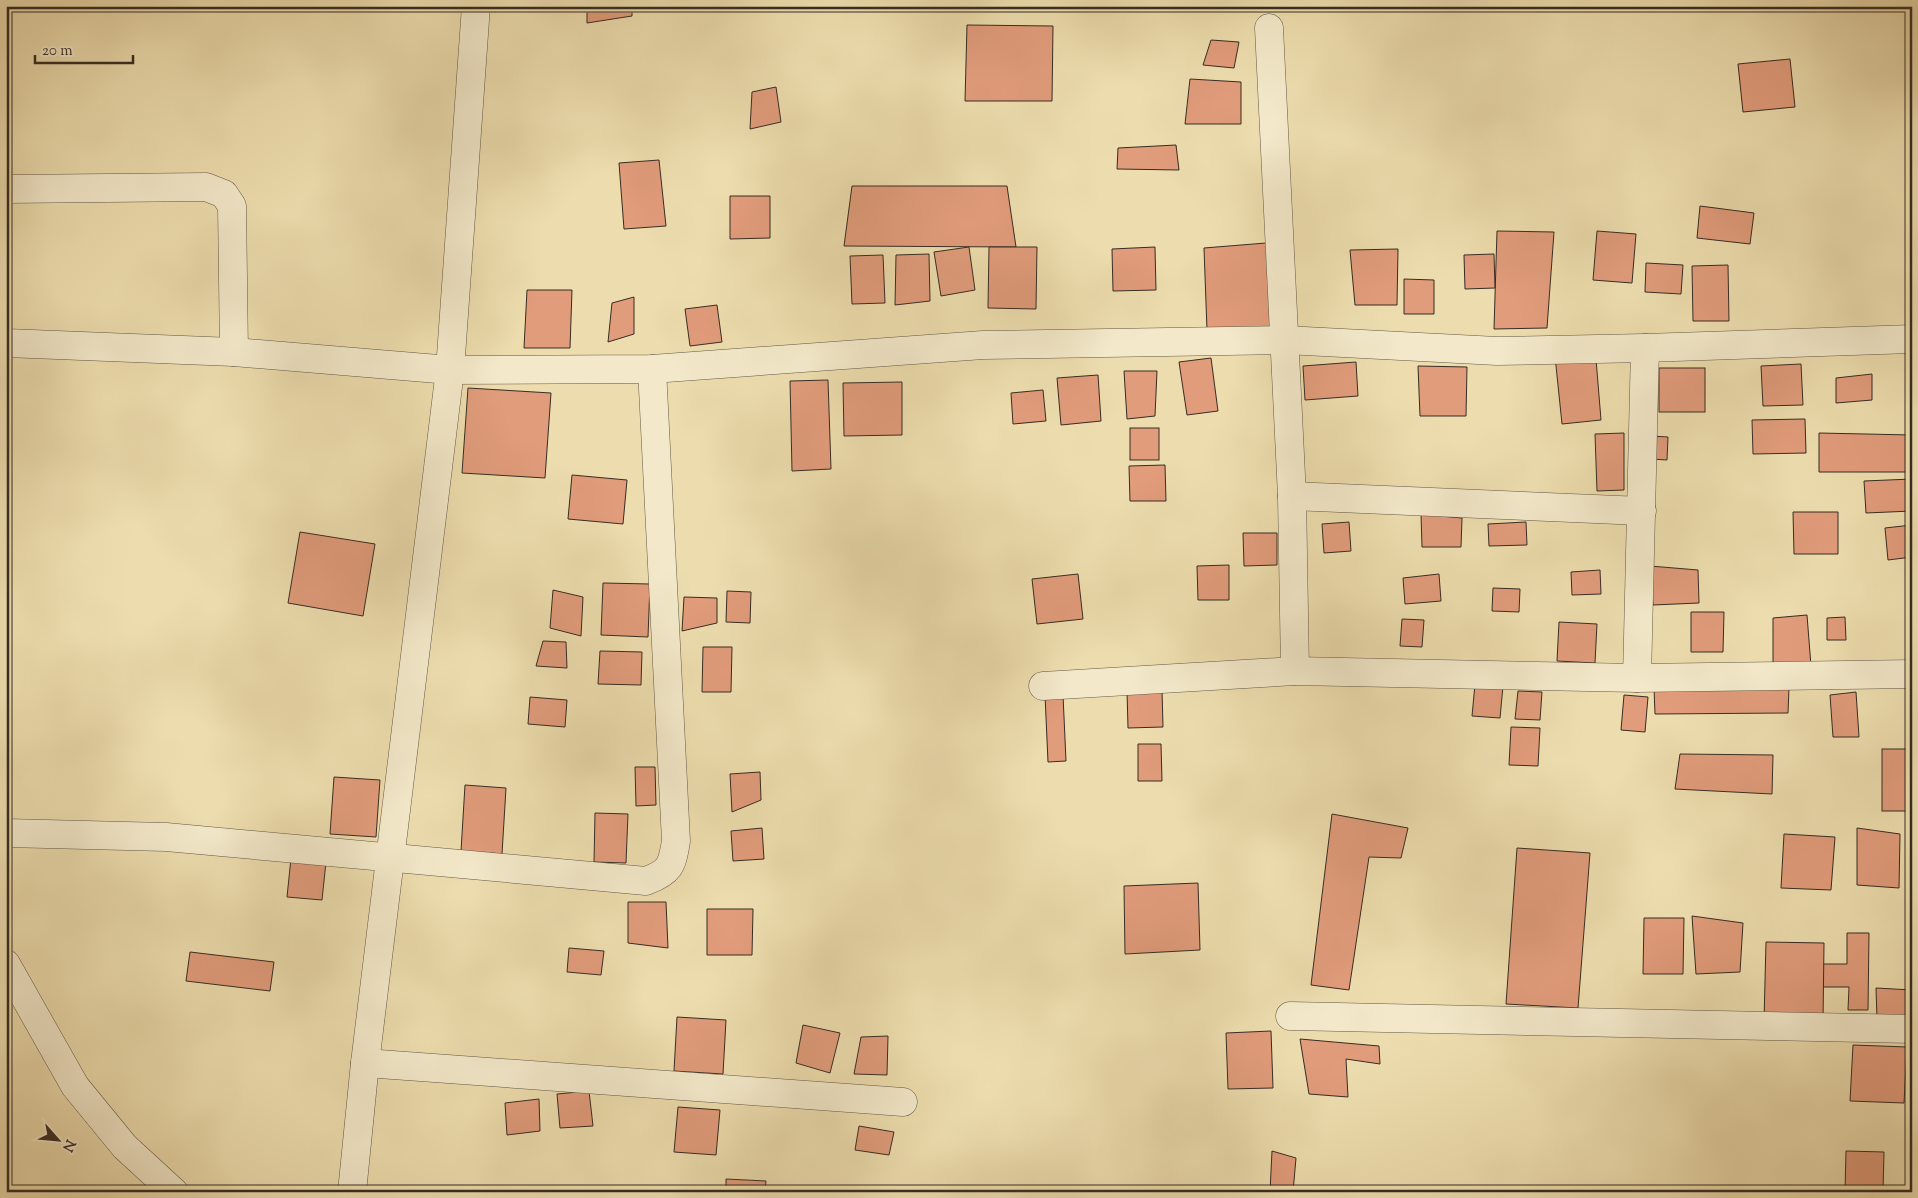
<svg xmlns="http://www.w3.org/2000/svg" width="1918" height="1198" font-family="'Sorts Mill Goudy',serif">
<rect width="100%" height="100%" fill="#edddae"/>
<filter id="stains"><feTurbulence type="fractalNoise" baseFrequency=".004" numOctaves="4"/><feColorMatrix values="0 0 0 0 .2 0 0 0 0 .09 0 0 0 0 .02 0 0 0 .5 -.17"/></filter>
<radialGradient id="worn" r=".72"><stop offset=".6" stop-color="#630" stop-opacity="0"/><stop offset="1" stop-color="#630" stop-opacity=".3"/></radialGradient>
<g fill="#e19c7b" stroke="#372c23">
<polygon points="587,6 632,6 632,16 587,23"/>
<polygon points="967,25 1053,26 1052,101 965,101"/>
<polygon points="1211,40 1239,42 1234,68 1203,65"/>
<polygon points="1790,59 1795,107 1743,112 1738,64"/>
<polygon points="1190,79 1241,82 1241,124 1185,124"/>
<polygon points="776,87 781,122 750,129 752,92"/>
<polygon points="1176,145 1179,170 1117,169 1118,148"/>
<polygon points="659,160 666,226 624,229 619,163"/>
<polygon points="852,186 1007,186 1016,247 844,246"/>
<polygon points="730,196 770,196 770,238 730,239"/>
<polygon points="1700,206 1754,213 1750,244 1697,238"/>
<polygon points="1497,231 1554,232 1547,328 1494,329"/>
<polygon points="1597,231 1636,234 1632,283 1593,280"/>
<polygon points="1266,243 1273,327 1207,330 1204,248"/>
<polygon points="969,247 975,290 941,296 934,252"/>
<polygon points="989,247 1037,247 1036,309 988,308"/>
<polygon points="1155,247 1156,290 1113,291 1112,249"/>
<polygon points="1398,249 1397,305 1355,305 1350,250"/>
<polygon points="929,254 930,301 895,305 896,255"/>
<polygon points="1494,254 1495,288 1465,289 1464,255"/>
<polygon points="883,255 885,303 852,304 850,256"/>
<polygon points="1646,263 1683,265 1681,294 1645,292"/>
<polygon points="1728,265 1729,321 1693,321 1692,266"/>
<polygon points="1404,279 1434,280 1434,314 1404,314"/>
<polygon points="527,290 572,290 570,348 524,348"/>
<polygon points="634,297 634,334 608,342 612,303"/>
<polygon points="717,305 722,342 690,346 685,309"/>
<polygon points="1555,356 1596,359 1601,420 1562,424"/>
<polygon points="1211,358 1218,411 1187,415 1179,362"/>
<polygon points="1356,362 1358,396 1305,400 1303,366"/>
<polygon points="1801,364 1803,405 1763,406 1761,366"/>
<polygon points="1418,366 1467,367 1466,416 1420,416"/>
<rect x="1659" y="368" width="46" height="44"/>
<polygon points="1124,371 1157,371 1155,416 1127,419"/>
<polygon points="1872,374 1872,400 1836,403 1836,378"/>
<polygon points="1098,375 1101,421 1061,425 1057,378"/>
<polygon points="828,380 831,469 792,471 790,381"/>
<polygon points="902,382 902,435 844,436 843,383"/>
<polygon points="468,388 551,393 545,478 462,473"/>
<polygon points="1043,390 1046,421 1013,424 1011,393"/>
<polygon points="1805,419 1806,453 1753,454 1752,420"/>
<rect x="1130" y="428" width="29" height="32"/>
<polygon points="1624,433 1624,490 1597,491 1595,434"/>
<polygon points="1819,433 1912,435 1912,472 1819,472"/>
<polygon points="1651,436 1668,437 1667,460 1652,459"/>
<polygon points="1165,465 1166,501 1130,501 1129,466"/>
<polygon points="572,475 627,480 623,524 568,519"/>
<polygon points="1912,479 1912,511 1866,513 1864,481"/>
<polygon points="1793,512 1838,512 1838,554 1794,554"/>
<polygon points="1421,514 1462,518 1461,547 1422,547"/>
<polygon points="1349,522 1351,551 1324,553 1322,524"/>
<polygon points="1526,522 1527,545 1489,546 1488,524"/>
<polygon points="1912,525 1912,557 1888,560 1885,528"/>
<polygon points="300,532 375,544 363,616 288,603"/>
<polygon points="1243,533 1277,533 1277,565 1244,566"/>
<polygon points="1229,565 1229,600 1198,600 1197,566"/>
<polygon points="1650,566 1698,570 1699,603 1653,605"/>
<polygon points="1600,570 1601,594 1572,595 1571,572"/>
<polygon points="1078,574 1083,619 1037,624 1032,579"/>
<polygon points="1439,574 1441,601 1405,604 1403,578"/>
<polygon points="603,583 650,584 648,637 601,635"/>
<polygon points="1493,588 1520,589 1519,612 1492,611"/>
<polygon points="553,590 583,597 581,636 550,628"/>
<polygon points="727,591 751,592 750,623 726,622"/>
<polygon points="684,597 717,598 717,623 682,631"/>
<polygon points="1691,612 1724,612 1723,652 1691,652"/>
<polygon points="1807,615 1811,666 1773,669 1773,618"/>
<polygon points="1845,617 1846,640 1827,640 1827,618"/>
<polygon points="1402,619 1424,620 1422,647 1400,646"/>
<polygon points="1559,622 1597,624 1595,663 1557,661"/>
<polygon points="543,641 566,642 567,668 536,666"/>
<polygon points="703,647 732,647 731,692 702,692"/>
<polygon points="600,651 642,652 641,685 598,684"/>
<polygon points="1475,684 1503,686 1500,718 1472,716"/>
<polygon points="1654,688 1789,688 1788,713 1655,714"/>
<polygon points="1162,690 1163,727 1128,728 1127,691"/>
<polygon points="1518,691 1542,692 1540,720 1515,719"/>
<polygon points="1856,692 1859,737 1833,737 1830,695"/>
<polygon points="1045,695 1063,695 1066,761 1048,762"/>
<polygon points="1624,695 1648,697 1645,732 1621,730"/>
<polygon points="530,697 567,700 565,727 528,724"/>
<polygon points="1511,727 1540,728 1538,766 1509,765"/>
<polygon points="1138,744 1161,744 1162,781 1138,781"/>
<rect x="1882" y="749" width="30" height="62"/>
<polygon points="1680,754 1773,755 1772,794 1675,789"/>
<polygon points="635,767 655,767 656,805 636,806"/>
<polygon points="760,772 761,800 732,812 730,774"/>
<polygon points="334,777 380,780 376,837 330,834"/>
<polygon points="465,785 506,788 502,854 461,851"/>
<polygon points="595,813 628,814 626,863 594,862"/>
<polygon points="1332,814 1408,828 1401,858 1369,857 1349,990 1311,985"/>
<polygon points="762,828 764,859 733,861 731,831"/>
<polygon points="1857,828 1900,834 1899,888 1857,885"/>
<polygon points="1784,834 1835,837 1831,890 1781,888"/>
<polygon points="1517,848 1590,853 1578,1008 1506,1004"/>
<polygon points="291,858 326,862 322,900 287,897"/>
<polygon points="1198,883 1200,950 1125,954 1124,886"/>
<polygon points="628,902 666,902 668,948 628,943"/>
<polygon points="707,909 753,909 752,955 707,955"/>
<polygon points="1692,916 1743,923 1740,972 1696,974"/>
<polygon points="1644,918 1684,918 1683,974 1643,974"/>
<polygon points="1847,933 1869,933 1868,1010 1848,1010 1849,987 1822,987 1822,964 1847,964"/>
<polygon points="1766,942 1824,943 1823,1022 1764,1021"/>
<polygon points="569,948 604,951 601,975 567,972"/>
<polygon points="190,952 274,962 270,991 186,981"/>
<polygon points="1876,988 1912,990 1912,1020 1877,1019"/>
<polygon points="677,1017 726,1020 723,1074 674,1071"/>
<polygon points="803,1025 840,1033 830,1073 796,1063"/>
<polygon points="1271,1031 1273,1088 1228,1089 1226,1033"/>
<polygon points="888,1036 887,1075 854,1074 861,1037"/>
<polygon points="1300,1039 1379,1046 1380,1064 1346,1059 1348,1097 1309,1094"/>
<polygon points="1853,1045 1907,1047 1904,1103 1850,1101"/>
<polygon points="589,1091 593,1126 560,1128 557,1094"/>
<polygon points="539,1099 540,1131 507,1135 505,1103"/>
<polygon points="678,1107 720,1110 716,1155 674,1152"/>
<polygon points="859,1126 894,1132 889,1155 855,1150"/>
<polygon points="1272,1151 1296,1158 1293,1192 1270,1192"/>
<polygon points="1846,1151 1884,1152 1883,1192 1845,1192"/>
<polygon points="726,1179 766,1181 765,1192 726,1192"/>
</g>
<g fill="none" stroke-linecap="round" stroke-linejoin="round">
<g stroke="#645846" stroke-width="29">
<g id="minor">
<polyline points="1269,28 1292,496 1295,671"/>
<polyline points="6,189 206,187 224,194 232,206 234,352"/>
<polyline points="6,343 234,352 450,370 652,369 983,345 1285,340 1497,351 1645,348 1912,339"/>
<polyline points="1292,496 1642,511"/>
<polyline points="1637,678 1645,348"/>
<polyline points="1043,686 1295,671 1637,678 1912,674"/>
<path d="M6,833l160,4 480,44c24,-9 26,-15 30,-40l-24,-472"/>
<polyline points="6,964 75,1086 125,1147 174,1192"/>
<polyline points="1290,1016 1912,1029"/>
<polyline points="365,1063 903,1102"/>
<polyline points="352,1192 365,1063 450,370 476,6"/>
</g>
</g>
<use href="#minor" stroke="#f3e9ca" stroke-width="28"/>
</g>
<rect width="1918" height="1198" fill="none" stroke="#edddae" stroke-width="25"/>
<rect x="8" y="8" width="1903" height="1183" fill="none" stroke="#372c23" stroke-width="2.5"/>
<rect x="12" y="12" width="1893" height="1173" fill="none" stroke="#372c23"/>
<g transform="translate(58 1140) rotate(117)" stroke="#f3e9ca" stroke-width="4" paint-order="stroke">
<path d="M0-4L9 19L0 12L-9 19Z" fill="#372c23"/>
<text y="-8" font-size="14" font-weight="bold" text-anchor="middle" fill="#372c23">N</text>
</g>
<path d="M35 55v8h98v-8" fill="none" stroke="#372c23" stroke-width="2.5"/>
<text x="42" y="55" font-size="15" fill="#372c23" stroke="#f3e9ca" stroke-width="4" paint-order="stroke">20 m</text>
<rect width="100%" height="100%" filter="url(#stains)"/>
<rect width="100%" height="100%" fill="url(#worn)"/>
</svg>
